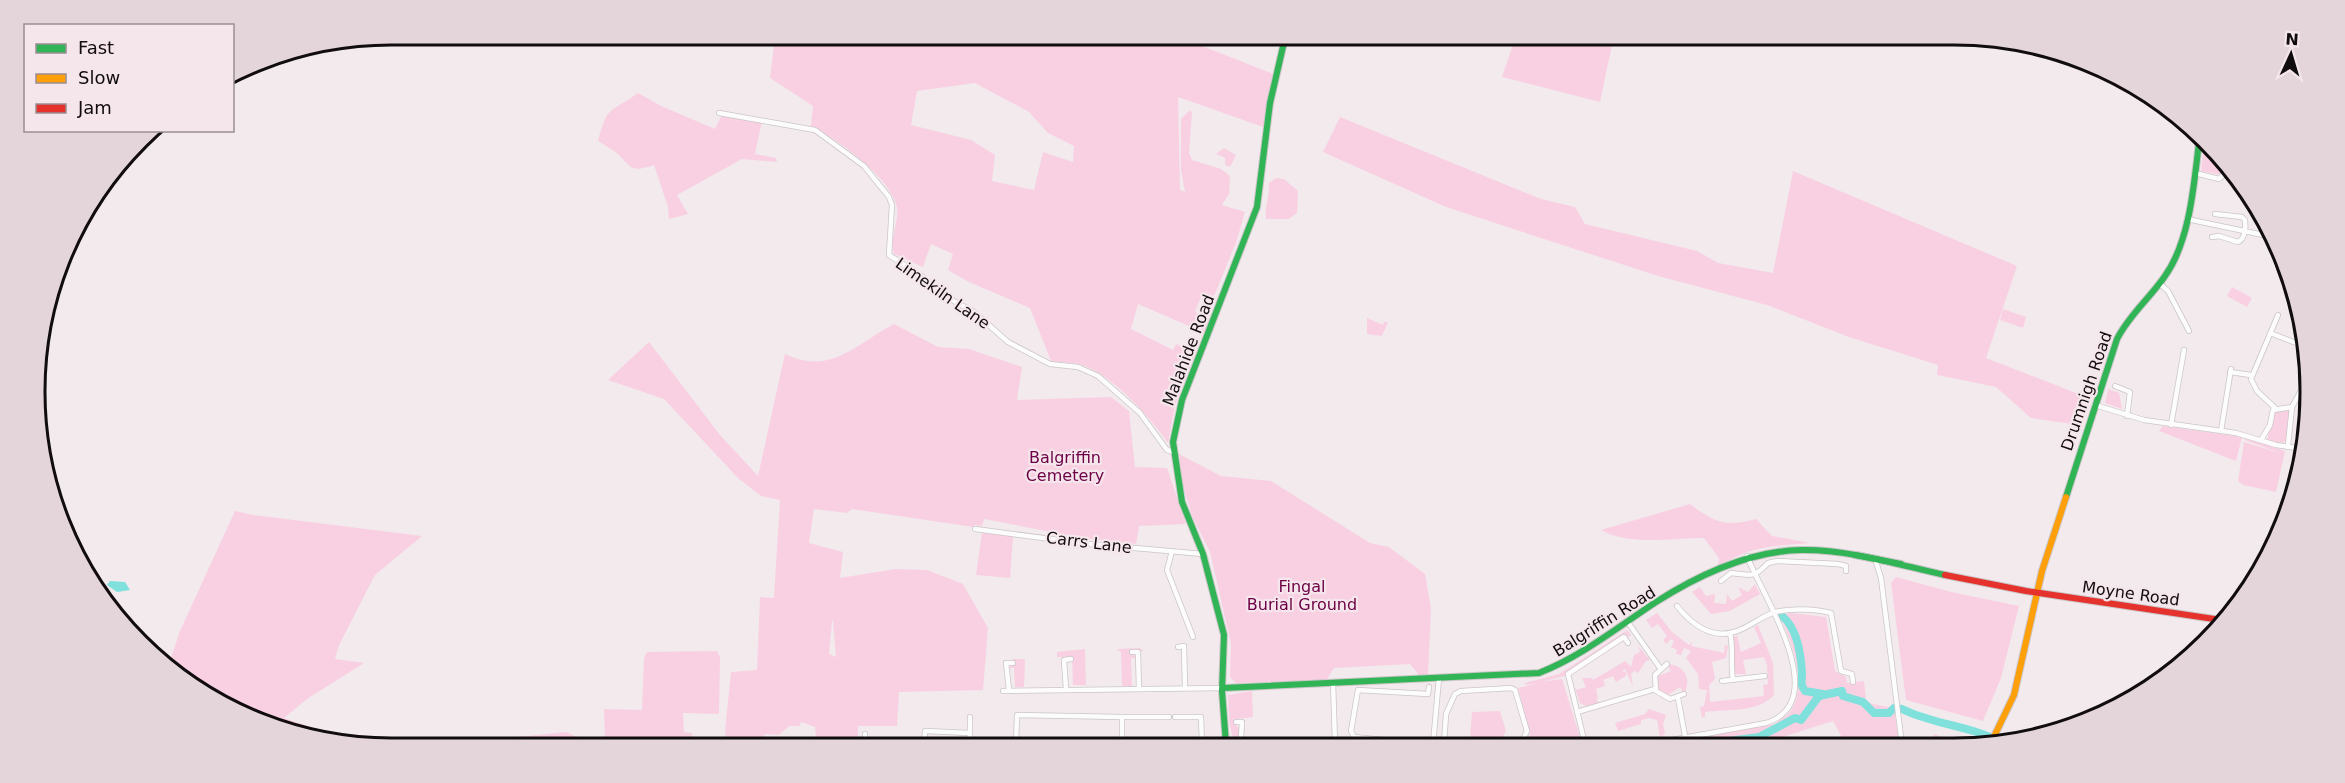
<svg xmlns="http://www.w3.org/2000/svg" width="2345" height="783" font-family="'DejaVu Sans',sans-serif">
<rect width="100%" height="100%" fill="#f2eaed"/>
<g fill="#f9d0e2" fill-rule="evenodd">
<path d="M775,36l296,1 9,4 3,-4 99,1 91,36 -7,54 -88,-31 2,93 5,2 -4,-22v-51l9,-9 2,3 -3,40 3,7 29,9 9,7 -1,18 -7,11 23,7 -9,31 -21,51 -4,4 -9,-3 -7,17 14,7 -4,14 -67,-29 -7,25 42,21 3,-6 20,8 -21,53 -7,38c-18,-26 -57,-70 -89,-79 -9,-2 -19,-1 -28,-3l-21,-53 -61,-26 -21,-12 5,-16 -22,-10 -8,23 -29,-13c-5,-14 5,-31 3,-46 -4,-29 -61,-70 -86,-82l2,-20 -43,-28zM975,83l54,29 19,21 26,13 -1,16 -30,-10 -9,38 -42,-9 3,-26 -24,-15 -60,-15 6,-34z"/>
<polygon points="1515,39 1613,40 1600,102 1502,77"/>
<path d="M638,93l23,13 54,23 7,-14 40,6 -7,33 21,4 1,4 -35,-3 -65,36 11,19 -19,5 -1,-12 -14,-42c-22,7 -21,5 -36,-11 -6,-5 -14,-9 -20,-13 10,-37 11,-27 40,-48z"/>
<polygon points="1340,117 1541,199 1575,207 1585,224 1697,251 1718,263 1773,273 1793,171 2017,266 1986,358 2089,398 2079,425 2031,418 1996,387 1937,375 1938,365 1849,337 1767,305 1658,276 1446,207 1323,152"/>
<polygon points="2204,147 2227,170 2222,175 2201,171"/>
<polygon points="1224,148 1236,155 1230,167 1225,165 1225,158 1216,154"/>
<path d="M1276,178l8,1 14,12 -1,22 -8,6h-23c-2,-12 4,-23 3,-36z"/>
<polygon points="2232,287 2252,298 2247,307 2227,296"/>
<polygon points="2003,309 2026,317 2023,328 2000,320"/>
<polygon points="1367,318 1383,325 1384,322 1388,322 1382,336 1367,334"/>
<path d="M894,324l44,23 31,2 53,18 -5,33 94,-3 18,14 6,56 32,1 19,56 -47,2 -3,18 -53,-6 -99,-19 -2,7 -8,-1 -1,2 -121,-18 -5,4 -33,-4 -5,34 34,9 -3,26 56,-9 31,1 36,14 25,44 -5,62 -84,2 -2,34h-39v11h-42l-1,-10 -14,-5 -1,4h-11l-10,9 -14,-1 -3,9 -35,-1 -2,-11 6,-59 26,-2 3,-73 14,1 6,-98 -19,-4 -22,-17 -75,-80 -56,-19 41,-38 71,93 38,41 27,-122c46,22 71,-10 109,-30zM832,621h1l3,36 -7,-3z"/>
<polygon points="2108,389 2119,393 2122,409 2105,403"/>
<polygon points="2290,409 2286,441 2280,444 2267,440 2275,412"/>
<polygon points="2163,426 2242,437 2236,461 2159,431"/>
<polygon points="2245,438 2285,451 2276,492 2243,485 2238,481 2244,442 2283,454 2245,440"/>
<polygon points="1179,454 1221,476 1271,481 1370,543 1389,547 1425,574 1431,609 1428,675 1419,675 1410,664 1334,668 1326,681 1236,683 1230,677 1231,644 1210,552 1192,516 1183,485"/>
<path d="M1690,504c25,19 35,23 66,15l16,17 38,7c-36,3 -61,3 -92,24l1,-9 -15,-20c-33,0 -74,8 -103,-8z"/>
<polygon points="235,511 253,515 422,536 375,575 339,645 335,659 364,663 307,699 284,718 356,742 322,742 193,688 169,664 180,631"/>
<polygon points="982,533 1013,536 1010,578 976,575"/>
<polygon points="1896,577 1951,592 2019,606 2001,678 1983,721 1906,700 1891,583"/>
<polygon points="1755,584 1760,594 1730,611 1711,614 1692,592 1700,587 1706,596 1715,594 1714,603 1726,604 1727,594 1732,601 1742,595 1738,587 1748,592"/>
<path d="M1657,613l15,19 17,13 4,-4 -2,5 33,7 1,-8 3,1 -2,12 -14,4 3,17 -6,6 1,17 54,-6 -1,-11 5,-1 -1,-19 -3,-8 -21,3 3,14h-12v-37l3,-2 4,17 20,-9 -7,-16 4,-2 15,38 1,32c-16,18 -47,14 -69,17v5l-3,1 -2,-11 4,-1 3,-16 -8,-1 -1,-15 -12,-16 5,-7 -7,-3 -3,7 -5,-1 1,-4 -6,-3 3,-6 -3,-2 -5,5 -3,-4 4,-4 -9,-12 -6,4 -6,-8z"/>
<path d="M1791,613l35,4 9,54 11,6 1,6 17,-2 2,19 6,4 22,4 5,37h-53l-13,-24 -75,24h-98l115,-21c4,-4 12,-8 15,-12 19,-28 1,-70 -10,-97z"/>
<polygon points="1627,630 1631,635 1628,637 1625,633 1567,671 1565,676 1541,682 1562,679 1582,744 1525,744 1530,734 1518,688 1539,683 1525,685 1525,683 1559,674"/>
<polygon points="1638,646 1650,660 1646,661 1638,673 1634,671 1631,674 1633,686 1625,669 1622,671 1626,672 1626,676 1616,682 1613,676 1603,680 1605,686 1596,689 1598,698 1596,700 1600,703 1586,706 1580,703 1575,688 1577,690 1586,687 1582,678 1592,678 1593,680 1625,661 1631,667 1634,655 1640,652"/>
<polygon points="1140,648 1144,651 1132,651 1136,658 1131,658 1132,686 1122,686 1121,652 1117,649"/>
<polygon points="1085,649 1086,685 1073,685 1072,657 1057,657 1057,652"/>
<polygon points="717,651 720,657 719,714 683,713 684,732 692,733 694,742 605,742 604,709 642,710 644,658 647,652"/>
<polygon points="1013,659 1025,659 1024,687 1015,687 1014,668 1008,668 1013,665"/>
<path d="M1667,664c18,1 25,15 17,30l-4,-7 -12,8 -11,-6 1,-13 13,-5z"/>
<polygon points="1252,691 1253,717 1230,720 1234,720 1239,729 1238,739 1233,740 1229,720 1228,695"/>
<polygon points="1649,709 1666,715 1663,724 1665,734 1660,737 1657,720 1649,718 1641,720 1641,724 1618,731 1615,723 1645,714"/>
<polygon points="1500,711 1506,731 1500,742 1470,740 1472,712"/>
<polygon points="566,732 588,742 468,742"/>
<polygon points="1934,734 1961,744 1933,745"/>
</g>
<polygon fill="#7fe0dc" points="110,581 125,582 130,590 117,592 107,585"/>
<g fill="none" stroke-linecap="round" stroke-linejoin="round">
<g stroke="#7fe0dc" stroke-width="8">
<path d="M1782,616c15,12 19,38 20,57 0,7 -2,12 3,18l18,3"/>
<polyline points="1680,745 1687,743 1696,745"/>
<path d="M1698,745l61,-8 36,-19 6,2 18,-24 23,-5 1,5 20,6 11,11h15l5,-5 8,1c32,16 71,17 103,35"/>
</g>
<g stroke="#cbc6c8" stroke-width="6">
<g id="street">
<polyline points="719,113 815,130 864,166 889,197 892,205 889,255 926,279 952,300 974,312 1008,342 1050,364 1078,367 1098,376 1140,413 1167,450 1173,452"/>
<polyline points="2195,173 2219,179 2228,171"/>
<polyline points="2187,219 2268,236"/>
<path d="M2212,237l7,-1 19,6c7,-3 8,-15 7,-22l-3,-3 -27,-3"/>
<polyline points="2160,284 2168,291 2189,331"/>
<polyline points="2270,333 2304,346"/>
<polyline points="2230,372 2251,375"/>
<polyline points="2115,386 2130,392 2127,416"/>
<polyline points="2095,405 2144,420 2236,433 2276,445 2304,449"/>
<polyline points="2275,408 2257,391 2251,379 2278,315"/>
<polyline points="2171,425 2184,350"/>
<polyline points="2221,431 2231,369"/>
<polyline points="2261,440 2270,425 2273,410 2292,407 2304,385"/>
<polyline points="2288,445 2292,407"/>
<polyline points="975,529 1089,544 1203,554"/>
<polyline points="1172,551 1167,570 1193,637"/>
<polyline points="1876,562 1881,578 1902,745"/>
<path d="M1721,581l10,-8c20,2 22,6 37,-10l9,-2 61,3 8,2v5"/>
<path d="M1677,606c16,20 38,36 65,23 11,-5 21,-13 33,-17 17,-4 40,-3 56,1l10,58 11,3 1,8"/>
<polyline points="1627,621 1660,668"/>
<path d="M1730,633c4,16 0,30 3,47"/>
<polyline points="1178,647 1184,646 1185,686"/>
<polyline points="1132,652 1138,652 1139,689"/>
<polyline points="1667,664 1655,675 1656,691 1670,699 1684,694"/>
<polyline points="1722,681 1765,676"/>
<polyline points="1333,682 1335,744"/>
<polyline points="1066,689 1064,660 1071,659"/>
<polyline points="1009,690 1006,663 1013,663"/>
<polyline points="1003,691 1223,688"/>
<polyline points="1678,698 1685,736"/>
<polyline points="1577,712 1655,689"/>
<polyline points="1175,717 1201,717 1202,744"/>
<polyline points="865,743 865,734"/>
<polyline points="924,743 925,731 970,733"/>
<polyline points="970,743 970,717"/>
<polyline points="1016,743 1017,715 1122,717"/>
<polyline points="1122,743 1122,717 1169,717"/>
<polyline points="1226,743 1241,739 1242,722 1236,722"/>
<polyline points="1423,744 1354,737 1351,731 1358,690 1428,694 1429,687"/>
<polyline points="1433,744 1439,678"/>
<polyline points="1444,744 1446,714 1455,694 1461,691 1511,688 1515,690 1527,731 1521,744"/>
<polyline points="1585,744 1568,674 1624,637 1628,643"/>
<path d="M1644,745l122,-22c69,-22 -5,-129 -19,-167"/>
</g>
</g>
<g stroke="#cbc6c8" stroke-width="8">
<g id="fast">
<path d="M2066,497l51,-158c12,-24 33,-41 48,-63 25,-35 29,-92 34,-134"/>
<polyline points="1855,555 1901,564"/>
<path d="M1223,688l316,-15c43,-17 79,-46 117,-71 44,-28 93,-51 145,-52 47,-1 98,15 144,25"/>
<polyline points="1226,744 1222,691 1224,635 1203,554 1182,502 1173,442 1182,400 1257,207 1270,103 1285,38"/>
</g>
</g>
<g stroke="#cbc6c8" stroke-width="8">
<polyline id="slow" points="1990,745 2014,695 2042,571 2066,497"/>
</g>
<g stroke="#cbc6c8" stroke-width="8">
<polyline id="jam" points="1945,575 2026,591 2221,620"/>
</g>
<use href="#street" stroke="#fdfcfc" stroke-width="4.5"/>
<use href="#fast" stroke="#30b455" stroke-width="6"/>
<use href="#slow" stroke="#ff9f0a" stroke-width="6"/>
<use href="#jam" stroke="#e5322d" stroke-width="6"/>
</g>
<g text-anchor="middle" stroke-width="4.5" stroke-linejoin="round" paint-order="stroke">
<g font-size="16" fill="#110c0e" stroke="#f5e6ec">
<text transform="translate(943 293) rotate(35)" y="6">Limekiln Lane</text>
<text transform="translate(1188 350) rotate(-69)" y="6">Malahide Road</text>
<text transform="translate(2086 391) rotate(-71)" y="6">Drumnigh Road</text>
<text transform="translate(1089 542) rotate(7)" y="6">Carrs Lane</text>
<text transform="translate(2131 593) rotate(8)" y="6">Moyne Road</text>
<text transform="translate(1604 621) rotate(-32)" y="6">Balgriffin Road</text>
</g>
<g font-size="16" fill="#6d0046" stroke="#f5e6ec">
<text x="1065" y="463">Balgriffin<tspan x="1065" dy="18">Cemetery</tspan></text>
<text x="1302" y="592">Fingal<tspan x="1302" dy="18">Burial Ground</tspan></text>
</g>
</g>
<path d="M0 0H2345V783H0ZM391 45H1954A346 346 0 0 1 2300 391V392A346 346 0 0 1 1954 738H391A346 346 0 0 1 45 392V391A346 346 0 0 1 391 45Z" fill="#e3d5da" fill-rule="evenodd"/>
<path fill="none" stroke="#110c0e" stroke-width="3" d="M391 45H1954A346 346 0 0 1 2300 391V392A346 346 0 0 1 1954 738H391A346 346 0 0 1 45 392V391A346 346 0 0 1 391 45Z"/>
<rect x="24" y="24" width="210" height="108" fill="#f5e6ec" stroke="#9a8f93" stroke-width="1.5"/>
<rect x="36" y="44" width="30" height="9" fill="#30b455" stroke="#9a8f93" stroke-width="1.5"/>
<text x="78" y="54" font-size="18" fill="#110c0e">Fast</text>
<rect x="36" y="74" width="30" height="9" fill="#ff9f0a" stroke="#9a8f93" stroke-width="1.5"/>
<text x="78" y="84" font-size="18" fill="#110c0e">Slow</text>
<rect x="36" y="104" width="30" height="9" fill="#e5322d" stroke="#9a8f93" stroke-width="1.5"/>
<text x="78" y="114" font-size="18" fill="#110c0e">Jam</text>
<g transform="translate(2291 54) rotate(4)" stroke="#f5e6ec" stroke-width="4.5" paint-order="stroke">
<path d="M0-4.5L10 22L0 15L-10 22Z" fill="#110c0e"/>
<text y="-9" font-size="16" font-weight="bold" text-anchor="middle" fill="#110c0e">N</text>
</g>
</svg>
